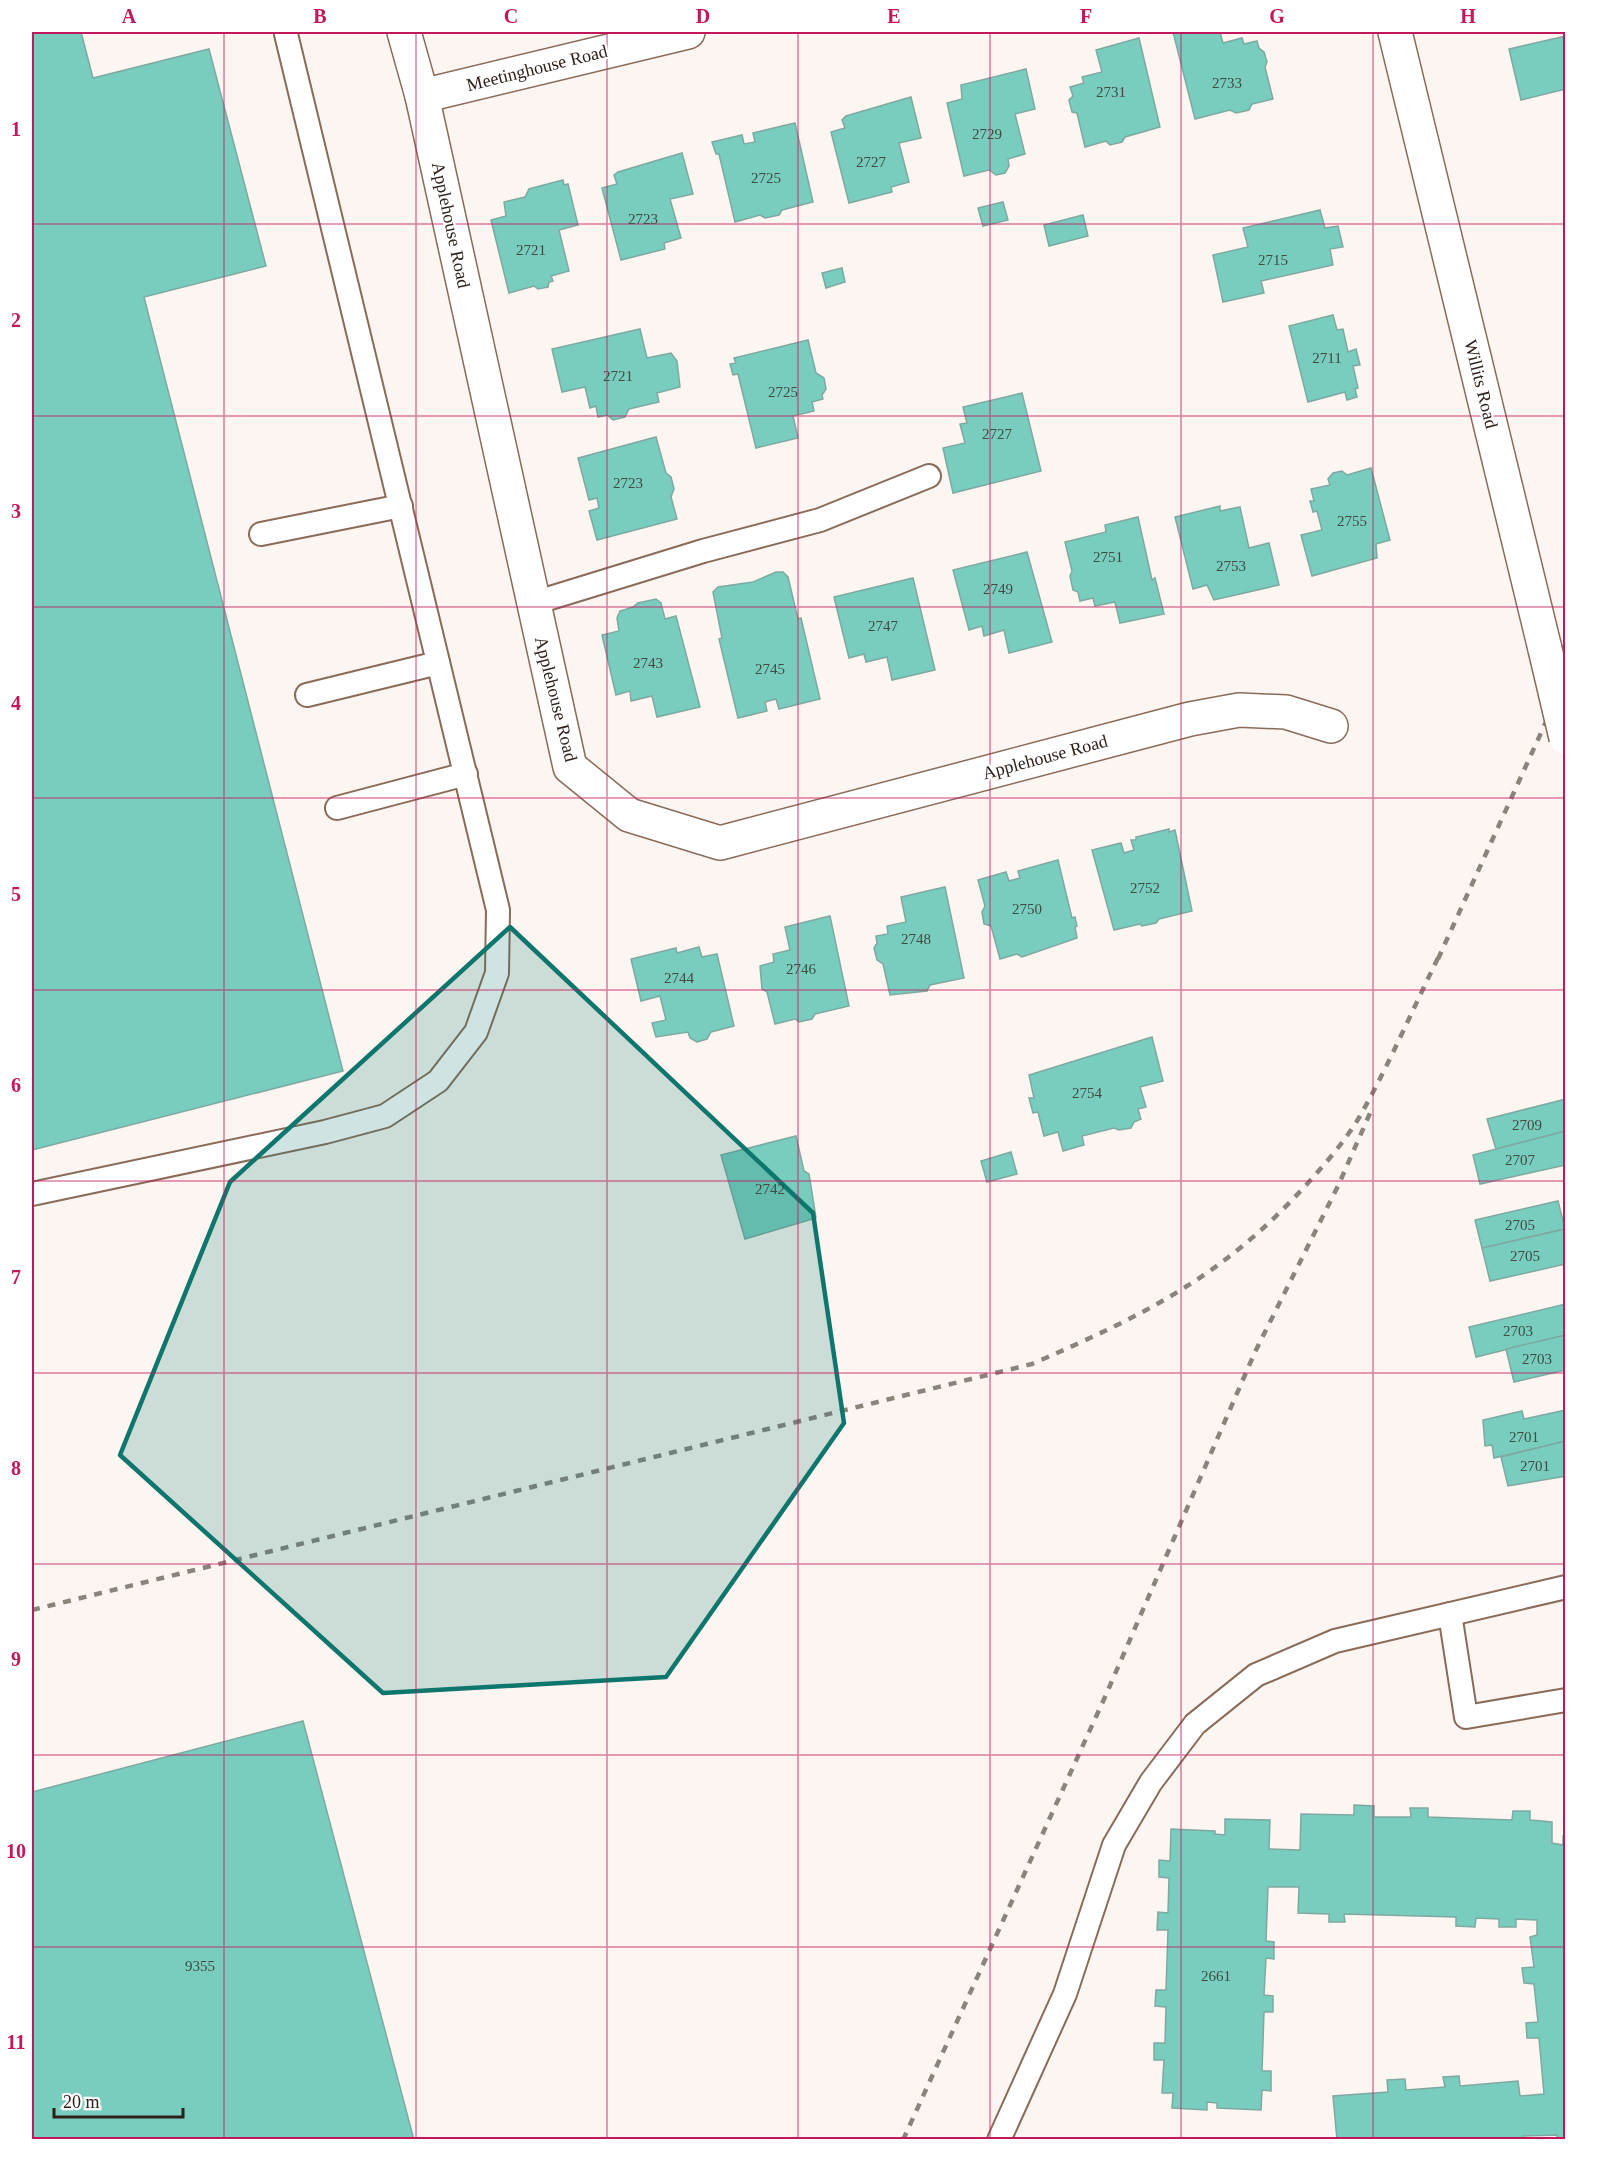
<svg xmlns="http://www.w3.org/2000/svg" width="1597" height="2171" font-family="'Times New Roman',serif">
<rect width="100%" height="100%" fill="#fcf5f1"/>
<g fill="#78cdbf" stroke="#7ea9a1" stroke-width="1.5">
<polygon points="32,32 81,32 93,78 209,49 266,266 144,297 343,1071 32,1150"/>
<polygon points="1173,32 1220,32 1223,43 1242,38 1244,44 1257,41 1259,48 1264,52 1267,62 1265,67 1273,99 1252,104 1249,110 1236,113 1230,110 1195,119"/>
<polygon points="1566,36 1566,89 1521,100 1509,49"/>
<polygon points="1139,38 1160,127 1125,137 1122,142 1110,145 1106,141 1085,147 1077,113 1072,112 1069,100 1073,96 1070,87 1084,83 1082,77 1102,72 1096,50"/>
<polygon points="1026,69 1035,109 1015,114 1025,154 1008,159 1009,166 1005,173 996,175 989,170 964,176 947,103 962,99 961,85"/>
<polygon points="911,97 921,138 899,143 909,182 891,187 892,192 849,203 831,132 845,128 842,120 846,116"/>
<polygon points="795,123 813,202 782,210 779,215 765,218 760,215 735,222 719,154 716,154 712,142 742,135 744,144 755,142 753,133"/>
<polygon points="682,153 693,194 670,199 681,238 664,243 665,249 621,260 602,188 617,184 614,175 618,172"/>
<polygon points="563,180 564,185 568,184 578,225 559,230 569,271 551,276 553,281 549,282 548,287 538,289 534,286 509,293 491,220 506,216 504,202 525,197 529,189"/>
<polygon points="1003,202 1008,220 983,226 978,208"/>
<polygon points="1320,210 1325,228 1338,226 1343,247 1330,249 1333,265 1261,281 1264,293 1223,302 1213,255 1248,247 1243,228"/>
<polygon points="1083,215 1088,236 1049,246 1044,225"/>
<polygon points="842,268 845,282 826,288 822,273"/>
<polygon points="1333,315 1337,330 1343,329 1348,352 1356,349 1360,365 1353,366 1358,388 1355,389 1357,397 1347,400 1345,392 1308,402 1289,326"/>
<polygon points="640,329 647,358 671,353 677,361 680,387 657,393 659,402 629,409 625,417 613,420 607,415 598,417 596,406 590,408 585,387 562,392 552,349"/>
<polygon points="808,340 816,373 824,378 826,389 822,395 823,399 812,402 814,411 793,416 798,438 756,448 738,374 733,375 730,364 736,363 734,358"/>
<polygon points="1022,393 1041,471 953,493 943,448 965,443 960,424 967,423 963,407"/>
<polygon points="656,437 666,473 671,477 674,489 671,497 677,519 597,540 589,511 599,508 597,498 589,500 578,458"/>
<polygon points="1371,468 1390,540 1376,544 1377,558 1312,576 1301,535 1322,530 1317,511 1313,512 1310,501 1314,501 1311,489 1330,485 1328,479 1333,473 1342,471 1347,475"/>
<polygon points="1220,506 1220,511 1240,507 1249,548 1269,543 1279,585 1214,600 1207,585 1193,589 1175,517"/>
<polygon points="1138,517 1152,580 1155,578 1164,614 1120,623 1115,602 1095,606 1093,598 1080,601 1078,592 1073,590 1070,576 1072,571 1065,542 1106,532 1105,525"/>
<polygon points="1027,552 1052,642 1009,653 1004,630 984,636 982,626 969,630 953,570"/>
<polygon points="776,572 783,572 788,577 798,619 801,618 820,699 779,709 776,699 765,702 767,711 738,718 719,639 722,638 713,592 718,587 753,582"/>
<polygon points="913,578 935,670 892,680 887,657 866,662 864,654 849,658 834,597"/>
<polygon points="656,599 661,603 665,619 676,616 700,707 657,717 652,696 631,701 630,691 616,695 602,635 619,631 617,618 620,611 633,607 638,603"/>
<polygon points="1169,829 1169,832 1175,830 1192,911 1159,919 1156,923 1142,926 1140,924 1114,930 1092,850 1121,843 1124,853 1134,850 1131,840 1136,840 1136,837"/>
<polygon points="1058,860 1072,918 1075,917 1077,926 1075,927 1077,938 1022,957 1017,954 1000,959 991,926 984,924 982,912 985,906 978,880 1006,872 1009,881 1020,878 1018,871"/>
<polygon points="945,887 964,978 930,985 927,991 890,995 883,964 877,960 874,948 877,943 876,936 888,934 887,926 906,922 901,897"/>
<polygon points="830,916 849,1006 815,1014 812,1019 799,1022 795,1019 775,1024 767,992 762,989 760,966 774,962 773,954 790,950 785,927"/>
<polygon points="699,947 702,957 717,954 734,1026 711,1032 707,1039 697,1042 690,1038 688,1032 656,1037 652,1023 666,1020 660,996 641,1001 631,959 676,948 677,953"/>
<polygon points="1152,1037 1163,1081 1140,1087 1146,1107 1138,1109 1141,1119 1134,1122 1131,1128 1119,1130 1114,1128 1082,1136 1084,1145 1063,1151 1058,1132 1044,1136 1038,1112 1033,1113 1029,1098 1034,1098 1029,1075"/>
<polygon points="1566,1099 1566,1131 1496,1149 1487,1119"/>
<polygon points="1566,1131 1566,1165 1480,1184 1473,1155"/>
<polygon points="796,1136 804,1171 809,1174 816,1218 745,1239 721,1155"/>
<polygon points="1011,1152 1017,1174 987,1182 981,1161"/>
<polygon points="1558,1201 1565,1229 1482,1248 1475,1220"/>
<polygon points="1565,1229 1566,1264 1490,1281 1482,1248"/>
<polygon points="1566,1304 1566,1335 1476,1357 1469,1327"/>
<polygon points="1566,1335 1566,1370 1514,1382 1506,1349"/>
<polygon points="1566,1410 1566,1441 1494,1458 1492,1445 1485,1446 1483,1420 1522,1411 1524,1419"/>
<polygon points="1566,1441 1566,1476 1508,1486 1501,1457"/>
<polygon points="303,1721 414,2140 32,2140 32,1792"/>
<polygon points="1354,1805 1374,1806 1374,1817 1411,1817 1410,1808 1428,1808 1428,1817 1512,1820 1513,1811 1530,1811 1530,1820 1552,1822 1552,1843 1563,1845 1563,1836 1566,1836 1566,2140 1557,2140 1557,2135 1523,2136 1523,2140 1337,2140 1333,2096 1388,2092 1387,2080 1405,2079 1406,2090 1445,2087 1443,2077 1459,2076 1460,2086 1518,2081 1520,2096 1544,2094 1539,2038 1527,2038 1526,2023 1538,2022 1534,1984 1524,1983 1522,1968 1534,1967 1530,1937 1537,1935 1537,1920 1516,1919 1516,1927 1499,1927 1499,1919 1476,1918 1475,1927 1456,1926 1456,1917 1344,1914 1345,1922 1329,1922 1329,1914 1298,1913 1299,1887 1268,1887 1266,1941 1274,1942 1274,1959 1266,1958 1264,1995 1273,1996 1273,2012 1264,2012 1262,2071 1271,2071 1271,2091 1262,2090 1261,2110 1217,2108 1217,2103 1207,2102 1207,2110 1172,2108 1173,2093 1162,2093 1164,2060 1154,2060 1154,2043 1165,2043 1166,2007 1155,2006 1156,1990 1166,1990 1168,1930 1157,1930 1158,1912 1168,1913 1169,1878 1159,1877 1159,1860 1170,1861 1171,1829 1215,1831 1215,1834 1225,1835 1225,1819 1270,1820 1269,1849 1300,1850 1301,1814 1354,1815"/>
</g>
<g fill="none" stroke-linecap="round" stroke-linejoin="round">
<g stroke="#8a6b59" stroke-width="26">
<g id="lane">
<polyline points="261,534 401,506"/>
<polyline points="534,603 703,551 820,520 929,476"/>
<polyline points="307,695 438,663"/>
<polyline points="337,808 466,774"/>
<polyline points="32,1194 325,1132 385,1116 438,1081 476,1032 497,973 498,910 286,34"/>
<polyline points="1450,1614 1466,1717 1566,1700"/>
<polyline points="999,2140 1065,1994 1114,1845 1151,1782 1195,1724 1256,1675 1335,1641 1566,1587"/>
</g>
</g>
<g stroke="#8a6b59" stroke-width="36">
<g id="street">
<polyline points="404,32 422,96 570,767 629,815 720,843 1190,719 1239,710 1286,712 1331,726"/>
<polyline points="422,96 688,32"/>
</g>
</g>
<g stroke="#8a6b59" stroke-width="36">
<polyline id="secondary" points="1395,32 1545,649"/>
</g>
<use href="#lane" stroke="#fff" stroke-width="22"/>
<use href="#street" stroke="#fff" stroke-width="33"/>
<use href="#secondary" stroke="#fff" stroke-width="33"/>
<g stroke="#8d837d" stroke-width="4.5" stroke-dasharray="8 8" stroke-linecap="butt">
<polyline points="1438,959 1566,678"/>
<path d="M32,1610l1000,-246c112,-49 191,-87 275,-180 19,-21 39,-44 53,-68 30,-53 54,-110 81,-164"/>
<polyline points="903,2140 1105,1697 1255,1352 1338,1186 1371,1111"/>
</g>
<g stroke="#8a6b59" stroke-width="36" stroke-linecap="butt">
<polyline id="secondary-bridge" points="1545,649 1566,738"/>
</g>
<use href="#secondary-bridge" stroke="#fff" stroke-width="33"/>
</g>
<path fill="#0f766e" fill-opacity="0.2" stroke="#0f766e" stroke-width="4.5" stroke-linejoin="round" d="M510,927l303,286 31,210 -178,254 -283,16 -263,-238 110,-273z"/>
<path fill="none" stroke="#c2185b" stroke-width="1.5" stroke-opacity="0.55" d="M224,32v2108M416,32v2108M607,32v2108M798,32v2108M990,32v2108M1181,32v2108M1373,32v2108M32,224h1534M32,416h1534M32,607h1534M32,798h1534M32,990h1534M32,1181h1534M32,1373h1534M32,1564h1534M32,1755h1534M32,1947h1534"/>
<g text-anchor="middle" stroke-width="4.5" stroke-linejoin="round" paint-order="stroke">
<g font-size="15" fill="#404b42">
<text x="1227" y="88">2733</text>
<text x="1111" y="97">2731</text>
<text x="987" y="139">2729</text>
<text x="871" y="167">2727</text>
<text x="766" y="183">2725</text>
<text x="643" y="224">2723</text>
<text x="531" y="255">2721</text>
<text x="1273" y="265">2715</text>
<text x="1327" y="363">2711</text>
<text x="618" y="381">2721</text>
<text x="783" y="397">2725</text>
<text x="997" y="439">2727</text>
<text x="628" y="488">2723</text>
<text x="1352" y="526">2755</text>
<text x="1108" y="562">2751</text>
<text x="1231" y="571">2753</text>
<text x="998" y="594">2749</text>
<text x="883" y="631">2747</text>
<text x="648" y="668">2743</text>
<text x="770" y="674">2745</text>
<text x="1145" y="893">2752</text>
<text x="1027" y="914">2750</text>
<text x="916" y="944">2748</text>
<text x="801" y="974">2746</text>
<text x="679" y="983">2744</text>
<text x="1087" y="1098">2754</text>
<text x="1527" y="1130">2709</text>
<text x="1520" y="1165">2707</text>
<text x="770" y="1194">2742</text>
<text x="1520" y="1230">2705</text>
<text x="1525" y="1261">2705</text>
<text x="1518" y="1336">2703</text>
<text x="1537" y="1364">2703</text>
<text x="1524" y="1442">2701</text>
<text x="1535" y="1471">2701</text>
<text x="200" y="1971">9355</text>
<text x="1216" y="1981">2661</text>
</g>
<g font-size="18" fill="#2d2019" stroke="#fff">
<text transform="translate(537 68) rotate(-14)" y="6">Meetinghouse Road</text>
<text transform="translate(451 225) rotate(78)" y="6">Applehouse Road</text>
<text transform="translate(1481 384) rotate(76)" y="6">Willits Road</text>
<text transform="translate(556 699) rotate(76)" y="6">Applehouse Road</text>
<text transform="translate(1045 757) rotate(-15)" y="6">Applehouse Road</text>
</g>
</g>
<rect width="1597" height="2171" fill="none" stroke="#ffffff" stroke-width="66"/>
<path d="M54 2108v9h129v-9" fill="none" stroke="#2d2019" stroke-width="3"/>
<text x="63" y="2108" font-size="18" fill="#2d2019" stroke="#ffffff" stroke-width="4.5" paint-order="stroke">20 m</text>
<rect x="33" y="33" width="1531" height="2105" fill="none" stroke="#c2185b" stroke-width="2"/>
<g font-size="20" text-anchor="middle" font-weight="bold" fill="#c2185b">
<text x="129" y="23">A</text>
<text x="320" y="23">B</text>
<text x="511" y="23">C</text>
<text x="703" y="23">D</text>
<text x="894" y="23">E</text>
<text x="1086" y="23">F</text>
<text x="1277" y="23">G</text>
<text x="1468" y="23">H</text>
<text x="16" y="136">1</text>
<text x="16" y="327">2</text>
<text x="16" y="518">3</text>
<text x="16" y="710">4</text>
<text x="16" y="901">5</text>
<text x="16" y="1092">6</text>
<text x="16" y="1284">7</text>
<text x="16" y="1475">8</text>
<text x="16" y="1666">9</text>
<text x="16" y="1858">10</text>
<text x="16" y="2049">11</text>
</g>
</svg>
